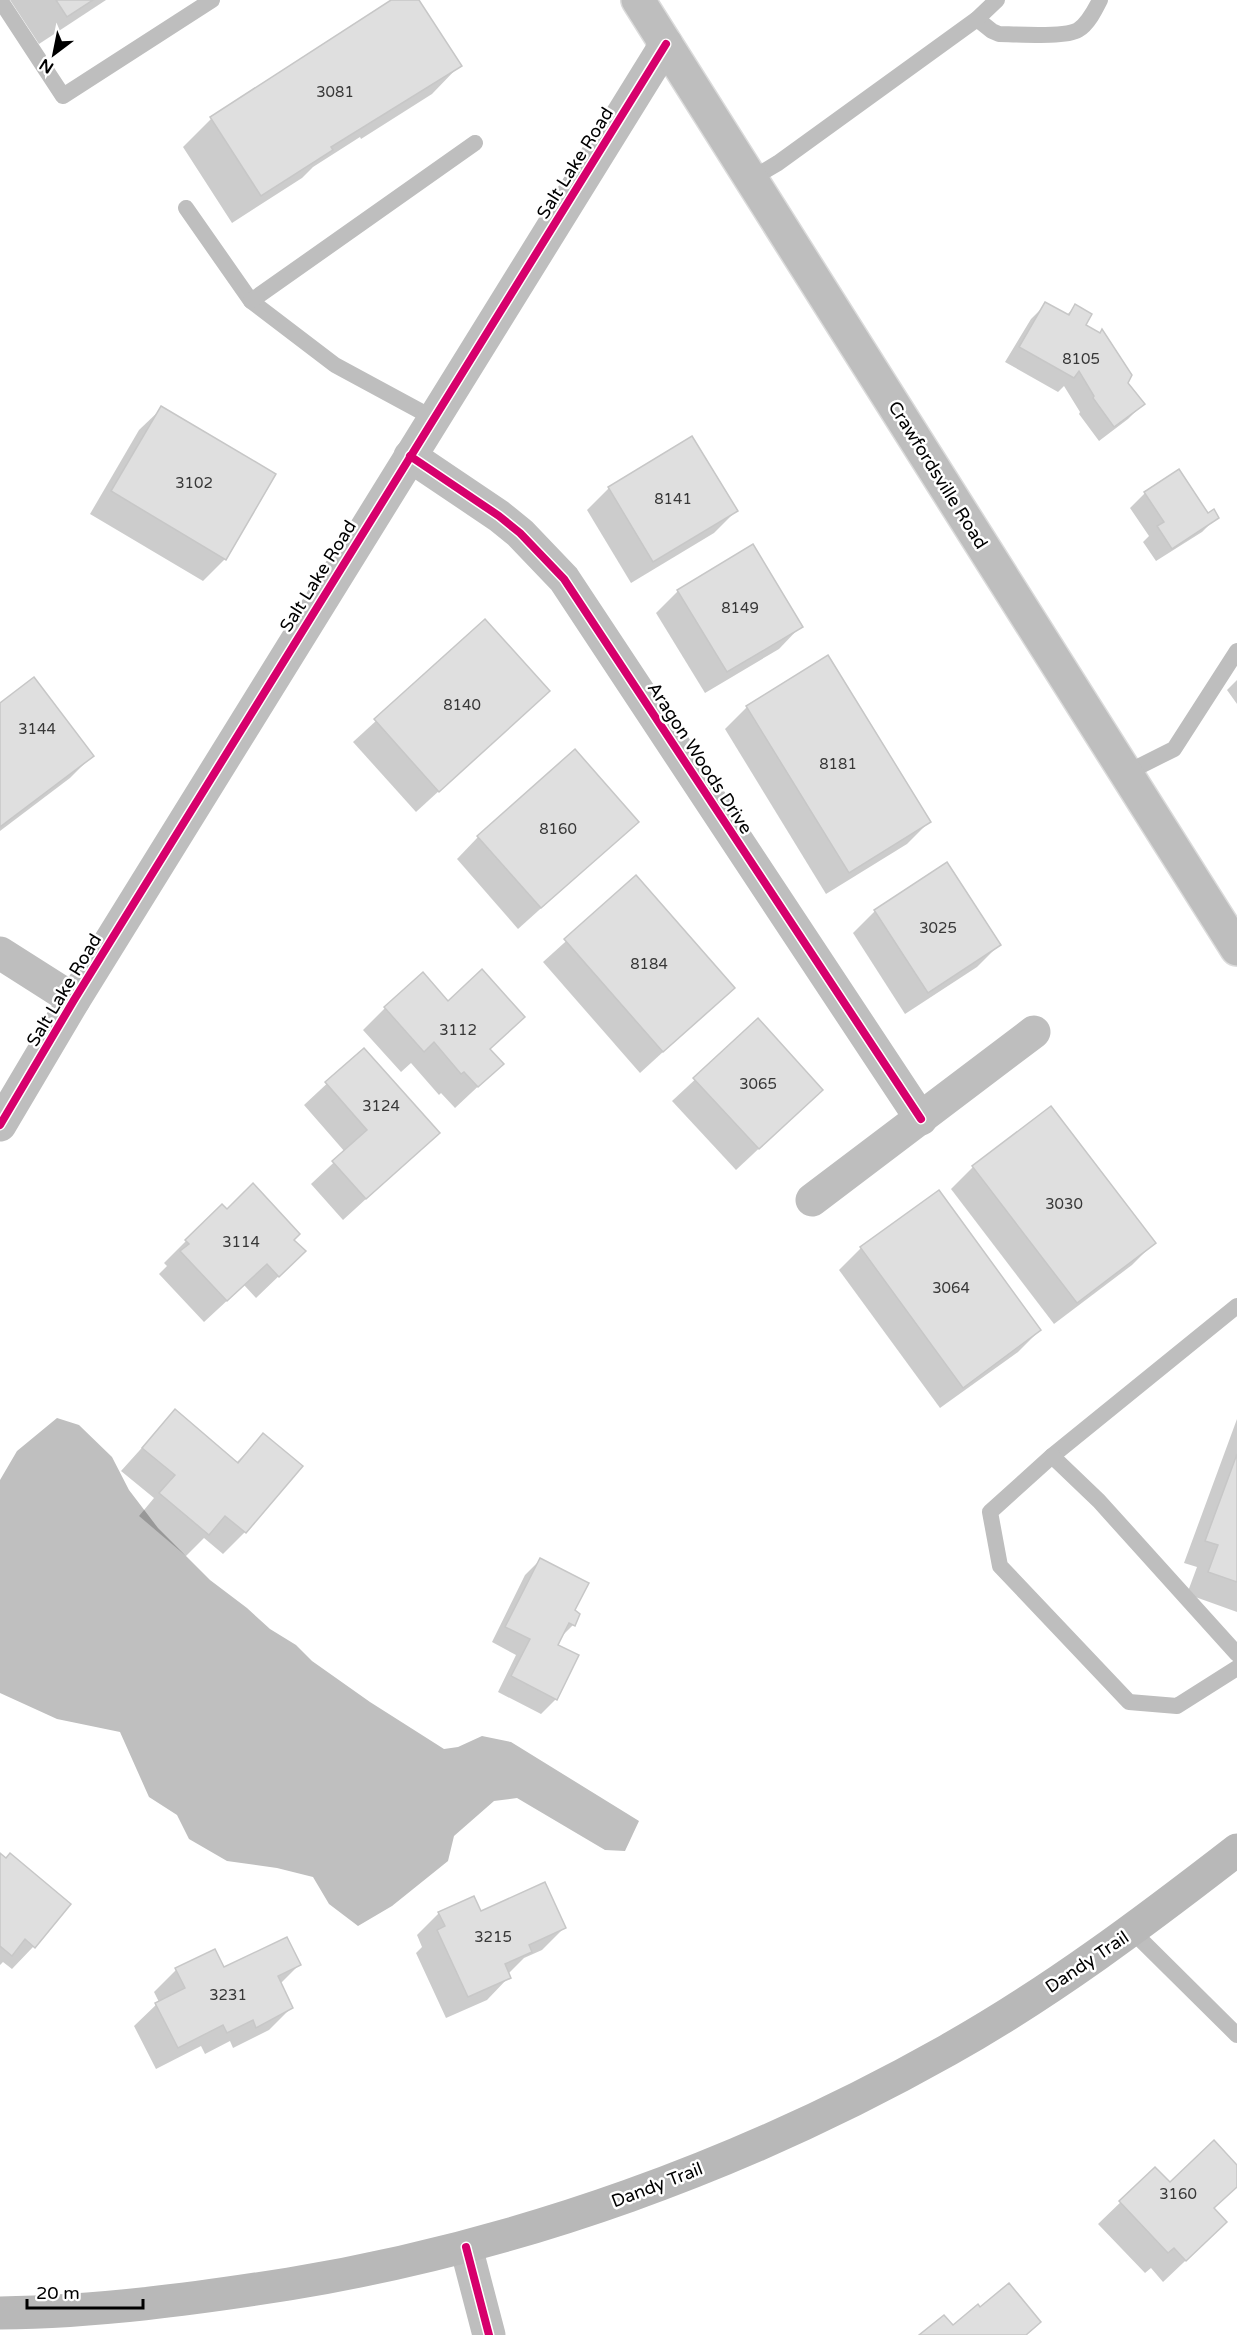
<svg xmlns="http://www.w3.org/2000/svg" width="1237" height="2335" font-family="'Varela Round',sans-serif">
<rect width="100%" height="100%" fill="#fff"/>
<polygon fill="#bfbfbf" points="57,1418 79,1425 112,1457 129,1490 158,1528 210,1580 247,1608 270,1629 296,1645 312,1661 370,1702 444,1749 458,1747 482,1736 511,1742 639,1821 625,1851 605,1850 517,1798 494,1801 454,1836 448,1861 392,1906 358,1926 329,1904 313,1877 277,1868 227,1861 189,1839 177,1815 149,1797 120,1732 57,1719 0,1693 0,1480 17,1451"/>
<g fill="#0003">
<polygon points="10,0 106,0 39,44"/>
<polygon points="394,0 417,0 460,65 432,94 361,139 360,137 313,167 302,178 232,223 183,147 211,119"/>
<polygon points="1046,304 1066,316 1075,306 1084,326 1143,404 1128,419 1099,441 1079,414 1080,412 1064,386 1058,392 1005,362 1031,319"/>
<polygon points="162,408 225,559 203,581 90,514 139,430"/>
<polygon points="609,488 736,511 714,533 631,583 587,510"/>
<polygon points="1145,493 1207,515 1217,517 1202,532 1156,561 1143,542 1149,536 1130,508"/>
<polygon points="678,591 801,626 779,649 705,693 656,613"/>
<polygon points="485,621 548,691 416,812 353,742"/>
<polygon points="827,657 929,822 907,844 826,894 725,729 747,707"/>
<polygon points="1237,680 1237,704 1227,690"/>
<polygon points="0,705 92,756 70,778 0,831"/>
<polygon points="637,822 518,929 457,859 478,837"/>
<polygon points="636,878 733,988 640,1073 543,962"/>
<polygon points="875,911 999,945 977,967 905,1014 853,933"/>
<polygon points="385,1008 489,1050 502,1064 455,1108 441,1093 439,1095 411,1063 401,1072 363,1030"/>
<polygon points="758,1021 799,1111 736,1170 672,1101"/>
<polygon points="363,1050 438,1133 343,1220 311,1184 345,1152 304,1105"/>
<polygon points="973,1167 1154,1243 1132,1265 1054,1324 951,1189"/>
<polygon points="227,1211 292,1240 282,1273 256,1298 244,1285 204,1322 159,1274 167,1266 164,1263 186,1241"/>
<polygon points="861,1248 1040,1330 1018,1352 940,1408 839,1270"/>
<polygon points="175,1411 236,1463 264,1435 301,1466 245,1532 223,1554 204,1538 186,1556 139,1516 154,1498 121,1471"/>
<polygon points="1237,1419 1237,1612 1187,1594 1197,1567 1184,1563"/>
<polygon points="540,1560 573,1611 579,1614 573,1625 559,1639 556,1646 556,1699 541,1714 498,1692 516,1655 492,1642 525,1575"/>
<polygon points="0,1855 69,1904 33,1947 12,1969 3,1962 0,1965"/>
<polygon points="439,1913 480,1913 564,1928 542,1950 524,1958 508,1974 509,1977 487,2000 446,2018 416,1953 422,1947 417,1935"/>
<polygon points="299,1965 280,1984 291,2008 269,2030 233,2048 230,2041 205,2054 201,2046 156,2069 134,2026 159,2002 154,1992 176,1970 223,1969"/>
<polygon points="1237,2167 1237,2185 1213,2209 1203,2244 1163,2282 1151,2268 1145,2273 1098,2224 1155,2169 1170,2184"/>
</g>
<g fill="#dfdfdf" stroke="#c7c7c7" stroke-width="1.5">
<polygon points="56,0 93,0 67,17"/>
<polygon points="391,0 419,0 462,66 331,147 333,150 261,196 210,117"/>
<polygon points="1045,302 1069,315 1075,304 1092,314 1086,325 1100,333 1102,329 1132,375 1128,383 1145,404 1114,427 1093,398 1094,396 1079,371 1074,378 1019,347"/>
<polygon points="161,406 276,474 226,560 111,491"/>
<polygon points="692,436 738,511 653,562 608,487"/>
<polygon points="1179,469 1208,513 1214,509 1219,518 1172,549 1157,526 1164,522 1144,492"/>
<polygon points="753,544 803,627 727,672 677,590"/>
<polygon points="485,619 550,691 439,792 374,719"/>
<polygon points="828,655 931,822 849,873 746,706"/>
<polygon points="34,677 94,756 0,827 0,703"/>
<polygon points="575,749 639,822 541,908 477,836"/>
<polygon points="947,862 1001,945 928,993 874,910"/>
<polygon points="636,875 735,988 663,1052 564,939"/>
<polygon points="482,969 525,1017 490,1049 504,1064 478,1087 464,1072 461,1074 434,1042 424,1052 384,1007 423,972 448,1001"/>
<polygon points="758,1018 823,1090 759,1149 693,1078"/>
<polygon points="364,1048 440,1133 366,1199 332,1161 367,1130 325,1082"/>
<polygon points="1051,1106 1156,1243 1077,1303 972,1166"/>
<polygon points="253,1183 300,1234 294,1240 306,1251 279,1277 267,1264 227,1301 180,1251 189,1244 185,1240 222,1204 227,1209"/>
<polygon points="939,1190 1041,1330 963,1388 860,1247"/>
<polygon points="175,1409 238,1463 263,1433 303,1466 246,1533 225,1516 209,1535 159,1493 175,1475 142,1448"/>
<polygon points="1237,1454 1237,1582 1208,1572 1218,1545 1205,1541"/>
<polygon points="540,1558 589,1583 575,1610 580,1614 575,1626 569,1623 558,1645 579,1655 557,1700 511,1676 530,1639 505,1627"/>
<polygon points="0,1853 6,1858 10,1853 71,1904 35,1948 25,1939 12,1956 0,1946"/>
<polygon points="545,1882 566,1928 529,1945 532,1952 505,1964 511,1978 468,1997 437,1930 445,1926 438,1912 474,1896 481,1911"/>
<polygon points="287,1937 301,1965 278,1976 293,2008 256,2028 253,2020 227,2033 223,2025 178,2048 155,2003 185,1988 175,1968 215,1949 224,1967"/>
<polygon points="1214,2140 1237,2165 1237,2187 1214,2208 1227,2222 1186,2261 1174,2248 1168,2253 1119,2201 1155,2167 1170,2182"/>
<polygon points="1009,2283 1041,2322 1026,2335 919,2335 944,2315 953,2325 978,2304 980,2307"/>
</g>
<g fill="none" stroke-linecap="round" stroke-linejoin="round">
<g stroke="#dbdbdb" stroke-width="36">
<polyline id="primary" points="638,0 1237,949"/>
</g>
<g stroke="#bebebe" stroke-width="16">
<polyline points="0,0 63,96 212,0"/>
<path d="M977,19l15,12 7,3c17,0 66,4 79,-4 10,-6 17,-20 22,-30"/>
<polyline points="751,179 778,163 977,19 997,0"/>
<polyline points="186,208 251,301 335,365 433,418"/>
<polyline points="251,301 475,143"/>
<polyline points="1126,773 1174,749 1237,651"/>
<polyline points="1052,1456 1237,1306"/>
<polyline points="1237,1654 1099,1501 1052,1456 990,1512 1000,1566 1129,1702 1177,1706 1237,1668"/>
<polyline points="1132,1931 1237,2035"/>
</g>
<g stroke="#bebebe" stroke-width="33">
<polyline points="410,456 499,516 520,533 564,579 921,1119"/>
<polyline points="0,953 74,1000"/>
<polyline points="0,1125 74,1000 666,44"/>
<polyline points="812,1200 1034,1032"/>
<polyline points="466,2247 489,2335"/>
</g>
<path stroke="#b8b8b8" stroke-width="33" d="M0,2313c97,-1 193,-14 289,-29 231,-38 455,-119 659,-234 103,-58 196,-128 289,-200"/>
<use href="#primary" stroke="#bebebe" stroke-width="33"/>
<g stroke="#fff" stroke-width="11">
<g id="cycleway">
<polyline points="410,456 499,516 520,533 564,579 921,1119"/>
<polyline points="0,1125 74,1000 666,44"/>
<polyline points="466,2247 489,2335"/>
</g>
</g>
<use href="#cycleway" stroke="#d6006c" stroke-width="8"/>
</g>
<g text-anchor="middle" stroke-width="5" stroke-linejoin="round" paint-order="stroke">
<g font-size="15" fill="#383838">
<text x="335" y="97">3081</text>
<text x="1081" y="364">8105</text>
<text x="194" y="488">3102</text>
<text x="673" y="504">8141</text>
<text x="740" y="613">8149</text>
<text x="462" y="710">8140</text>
<text x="37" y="734">3144</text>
<text x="838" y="769">8181</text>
<text x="558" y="834">8160</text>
<text x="938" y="933">3025</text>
<text x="649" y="969">8184</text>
<text x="458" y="1035">3112</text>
<text x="758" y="1089">3065</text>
<text x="381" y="1111">3124</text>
<text x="1064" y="1209">3030</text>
<text x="241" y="1247">3114</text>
<text x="951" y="1293">3064</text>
<text x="493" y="1942">3215</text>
<text x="228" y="2000">3231</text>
<text x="1178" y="2199">3160</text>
</g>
<g font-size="18" fill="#000" stroke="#fff">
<text transform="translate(575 163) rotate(-58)" y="6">Salt Lake Road</text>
<text transform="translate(938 475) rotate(58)" y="6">Crawfordsville Road</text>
<text transform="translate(318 576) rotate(-58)" y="6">Salt Lake Road</text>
<text transform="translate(700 758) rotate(57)" y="6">Aragon Woods Drive</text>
<text transform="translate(64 990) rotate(-59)" y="6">Salt Lake Road</text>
<text transform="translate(1087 1962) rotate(-34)" y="6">Dandy Trail</text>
<text transform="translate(657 2185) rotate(-21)" y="6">Dandy Trail</text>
</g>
</g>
<g transform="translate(54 54) rotate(212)" stroke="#ffffff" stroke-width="4.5" paint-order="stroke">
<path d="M0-4.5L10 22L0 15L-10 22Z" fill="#000000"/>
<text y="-9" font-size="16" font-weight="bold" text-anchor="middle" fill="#000000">N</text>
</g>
<path d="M27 2299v9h116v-9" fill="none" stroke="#000000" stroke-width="3"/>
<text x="36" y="2299" font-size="18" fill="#000000" stroke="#ffffff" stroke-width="4.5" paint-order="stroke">20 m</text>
</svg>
